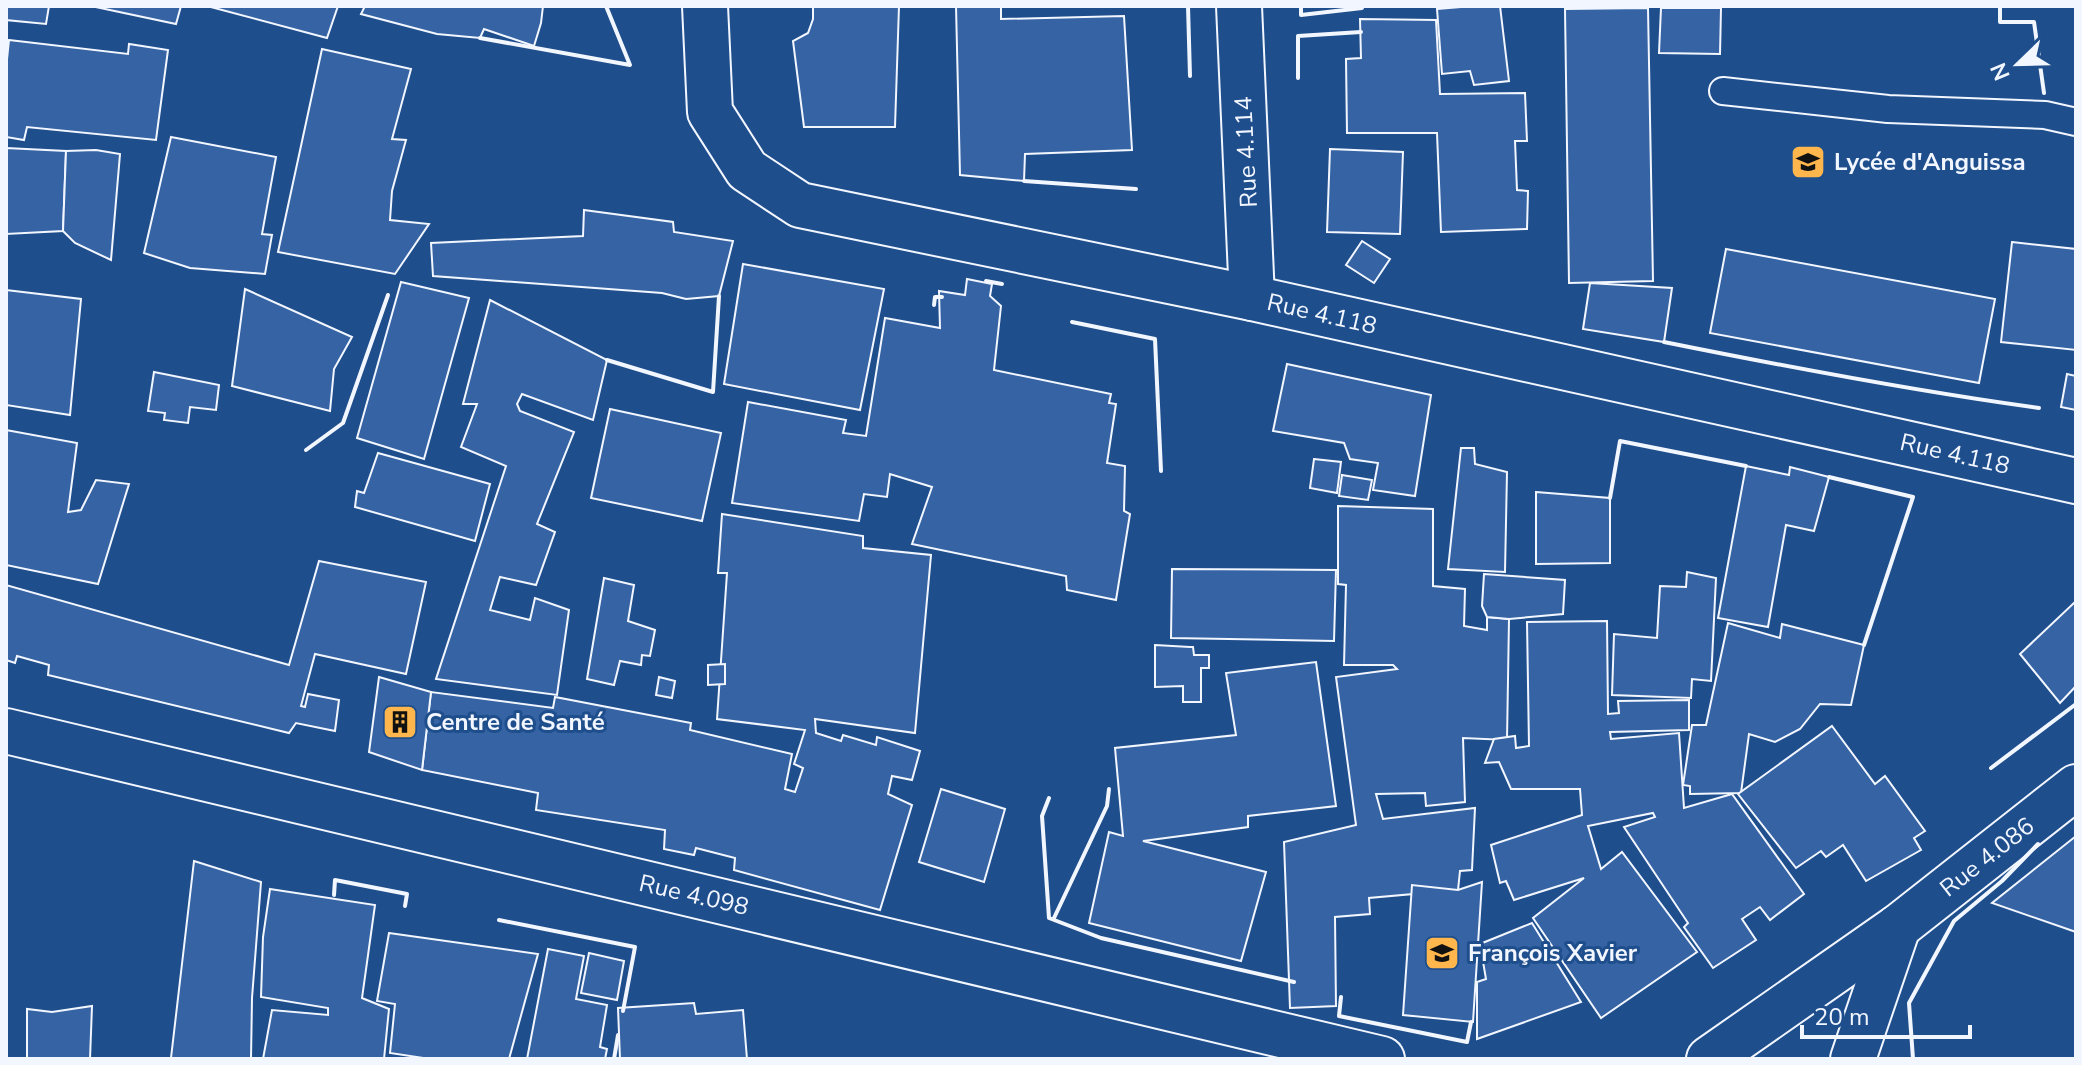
<svg xmlns="http://www.w3.org/2000/svg" width="2082" height="1065" font-family="'Nunito Sans',sans-serif">
<rect width="100%" height="100%" fill="#1f4e8c"/>
<g fill="#3563a3" stroke="#f2f6ff" stroke-width="2">
<polygon points="6,6 49,6 46,24 6,20"/>
<polygon points="91,6 181,6 176,24"/>
<polygon points="207,6 338,6 327,38"/>
<polygon points="365,6 543,6 541,23 534,46 484,29 480,38 437,34 361,14"/>
<polygon points="813,6 899,6 895,127 804,127 793,41 808,33 813,19"/>
<polygon points="956,6 1001,6 1001,19 1124,16 1132,150 1025,154 1024,181 960,175"/>
<polygon points="1473,6 1500,6 1509,81 1474,85 1470,71 1442,74 1437,9"/>
<polygon points="1648,8 1653,281 1569,283 1565,9"/>
<polygon points="1661,8 1721,8 1720,54 1659,53"/>
<polygon points="1360,19 1436,20 1440,94 1525,93 1527,141 1515,141 1517,190 1528,191 1527,229 1441,232 1437,133 1347,133 1346,59 1361,58"/>
<polygon points="9,40 128,54 129,44 168,50 156,140 27,127 24,140 6,137 6,69"/>
<polygon points="322,49 411,69 392,139 406,140 392,191 390,220 429,224 395,274 278,252"/>
<polygon points="171,137 276,157 262,234 272,235 265,274 190,268 144,253"/>
<polygon points="6,148 66,151 63,231 6,234"/>
<polygon points="1330,149 1403,152 1400,234 1327,232"/>
<polygon points="96,150 120,154 111,260 75,243 63,231 66,151"/>
<polygon points="584,210 673,222 674,232 733,241 719,296 686,299 662,293 433,276 431,243 583,236"/>
<polygon points="1362,241 1390,259 1374,283 1346,265"/>
<polygon points="2012,242 2076,249 2076,350 2001,342"/>
<polygon points="1726,249 1995,299 1979,383 1710,333"/>
<polygon points="743,264 884,289 860,410 724,384"/>
<polygon points="967,279 992,284 990,296 1001,306 994,370 1111,394 1109,403 1116,404 1107,463 1125,466 1124,511 1130,514 1116,600 1067,590 1066,576 912,544 932,487 890,474 887,497 864,494 859,521 732,503 748,402 846,420 843,433 866,436 885,318 940,328 939,291 965,295"/>
<polygon points="401,282 469,298 424,459 357,438"/>
<polygon points="1590,283 1672,288 1664,342 1583,329"/>
<polygon points="245,289 352,337 334,369 330,411 232,386"/>
<polygon points="6,290 81,299 70,415 6,405"/>
<polygon points="490,300 607,360 593,420 522,394 517,404 520,411 574,432 537,524 555,532 536,585 500,577 490,610 530,620 535,598 569,610 557,695 436,679 506,466 461,447 477,404 463,404"/>
<polygon points="1287,364 1431,395 1415,496 1373,490 1378,463 1350,459 1344,443 1273,431"/>
<polygon points="154,372 219,385 216,410 190,407 188,423 164,420 165,413 148,411"/>
<polygon points="2067,374 2076,376 2076,410 2061,407"/>
<polygon points="610,409 721,433 702,521 591,498"/>
<polygon points="6,430 77,443 68,512 81,510 96,480 129,484 98,584 6,565"/>
<polygon points="1461,448 1474,448 1475,464 1507,472 1505,572 1448,569"/>
<polygon points="378,453 490,484 475,541 355,507 357,491 364,493"/>
<polygon points="1314,459 1341,462 1337,493 1310,488"/>
<polygon points="1746,466 1789,475 1790,467 1829,477 1814,531 1786,525 1768,627 1718,618"/>
<polygon points="1342,475 1372,480 1368,500 1339,496"/>
<polygon points="1536,492 1610,498 1610,563 1536,564"/>
<polygon points="1338,506 1433,509 1433,586 1465,589 1464,626 1487,630 1487,617 1509,619 1507,740 1463,738 1465,802 1426,806 1425,793 1376,794 1383,819 1475,808 1472,870 1460,871 1458,890 1369,898 1370,914 1335,917 1336,1006 1290,1008 1284,842 1356,825 1336,677 1397,669 1393,665 1344,665 1346,585 1338,584"/>
<polygon points="722,514 863,536 863,548 931,555 915,733 815,719 816,733 841,741 843,735 876,745 877,737 920,751 912,780 892,776 888,794 912,805 880,910 734,870 735,858 696,848 694,855 664,849 665,830 536,810 538,793 422,770 431,692 553,708 555,697 691,723 690,730 792,754 785,789 795,792 803,768 794,764 805,730 717,719 727,573 718,573"/>
<polygon points="319,561 426,582 406,674 315,654 301,706 305,707 308,694 339,700 335,731 296,723 289,733 48,675 49,665 17,656 15,663 6,660 6,585 289,665"/>
<polygon points="1172,569 1336,570 1334,641 1171,638"/>
<polygon points="1687,572 1716,578 1711,681 1692,679 1691,698 1612,695 1614,634 1657,638 1660,586 1686,587"/>
<polygon points="1484,574 1565,580 1563,614 1509,619 1487,617 1482,606"/>
<polygon points="604,578 634,585 628,621 655,630 650,656 642,655 641,665 620,661 614,685 587,679"/>
<polygon points="2076,601 2076,686 2060,703 2020,654"/>
<polygon points="1607,621 1608,714 1619,713 1618,701 1689,700 1689,730 1610,732 1611,739 1679,733 1684,808 1732,794 1804,894 1770,920 1760,907 1742,919 1756,940 1713,968 1684,927 1688,923 1624,827 1655,817 1653,813 1588,826 1601,869 1622,852 1697,952 1601,1018 1533,918 1584,878 1514,900 1506,881 1500,883 1491,845 1582,815 1580,789 1511,789 1499,762 1485,763 1494,739 1515,736 1516,748 1529,746 1527,622"/>
<polygon points="1728,623 1780,638 1782,624 1864,645 1851,705 1820,704 1800,729 1775,742 1749,734 1741,793 1690,794 1690,786 1683,785 1692,725 1706,725"/>
<polygon points="1155,645 1190,647 1193,647 1194,655 1209,655 1209,668 1201,668 1201,702 1183,702 1183,686 1155,687"/>
<polygon points="1316,662 1336,806 1248,816 1248,827 1143,841 1266,872 1241,961 1089,923 1109,832 1123,836 1115,748 1236,735 1226,673"/>
<polygon points="725,664 725,684 708,685 708,665"/>
<polygon points="379,677 431,692 422,770 369,752"/>
<polygon points="659,677 675,681 672,698 656,695"/>
<polygon points="1832,726 1875,784 1885,776 1925,831 1914,838 1921,850 1866,881 1843,845 1826,857 1821,851 1796,868 1738,794"/>
<polygon points="941,789 1005,809 984,882 919,862"/>
<polygon points="2076,836 2076,932 1992,903"/>
<polygon points="194,861 261,882 252,998 251,1059 171,1058"/>
<polygon points="1482,882 1473,1022 1403,1015 1412,885 1458,890"/>
<polygon points="270,889 375,905 362,998 389,1009 384,1059 263,1059 272,1010 328,1015 328,1008 261,997 263,937"/>
<polygon points="1532,923 1581,1002 1477,1039 1477,982 1486,979 1480,944"/>
<polygon points="389,933 538,954 509,1059 430,1059 390,1053 395,1004 377,1001"/>
<polygon points="548,949 584,956 576,999 607,1005 600,1047 607,1049 605,1059 527,1059"/>
<polygon points="589,953 624,961 617,1000 581,993"/>
<polygon points="694,1003 696,1014 743,1010 747,1059 620,1059 618,1008"/>
<polygon points="92,1006 90,1059 27,1059 27,1009 52,1012"/>
</g>
<g fill="none" stroke-linecap="round" stroke-linejoin="round">
<g stroke="#f2f6ff" stroke-width="30">
<polyline id="lane" points="1723,91 1888,109 2045,115 2076,122"/>
</g>
<g stroke="#f2f6ff" stroke-width="48">
<g id="street">
<polyline points="705,6 710,112 747,170 800,205 1252,298 2076,481"/>
<polyline points="1239,6 1252,298"/>
</g>
</g>
<g stroke="#f2f6ff" stroke-width="48">
<g id="secondary">
<polyline points="6,731 1382,1059"/>
<polyline points="1709,1059 1898,927 2076,787"/>
<polyline points="1853,1059 1898,927"/>
</g>
</g>
<use href="#lane" stroke="#1f4e8c" stroke-width="26"/>
<use href="#street" stroke="#1f4e8c" stroke-width="44"/>
<use href="#secondary" stroke="#1f4e8c" stroke-width="44"/>
<g stroke="#f2f6ff" stroke-width="4">
<polyline points="1188,6 1190,76"/>
<polyline points="1301,6 1301,15 1362,8"/>
<polyline points="2000,6 2000,22 2034,22 2044,93"/>
<polyline points="480,38 630,65 606,6"/>
<polyline points="1298,78 1298,36 1361,32"/>
<polyline points="1024,181 1136,189"/>
<polyline points="986,281 1002,284"/>
<polyline points="934,305 935,297 942,297"/>
<polyline points="1072,322 1155,339 1161,471"/>
<path d="M1664,342c124,25 249,49 375,66"/>
<polyline points="607,360 713,392 719,296"/>
<polyline points="306,450 343,423 388,295"/>
<polyline points="1829,477 1913,497 1864,645"/>
<polyline points="1610,498 1620,441 1746,466"/>
<polyline points="1991,768 2076,704"/>
<polyline points="1049,798 1042,816 1049,918 1101,938 1294,982"/>
<polyline points="334,895 335,880 407,894 405,906"/>
<polyline points="1054,918 1107,806 1109,789"/>
<polyline points="499,920 635,947 623,1011"/>
<polyline points="1341,997 1339,1016 1467,1042 1471,1022"/>
<polyline points="614,1059 618,1035"/>
<polyline points="1913,1059 1909,1003 1954,921 2002,881 2038,844"/>
</g>
</g>
<defs>
<g id="school-square" transform="scale(1.8)"><rect x="-9" y="-9" width="18" height="18" rx="4" fill="#ffb74d" stroke="#1f4e8c"/><path d="M0-5L7-2L0 1L-7-2ZM-4 1L0 2.5L4 1V4Q0 6-4 4Z" fill="#111"/></g>
<g id="building-square" transform="scale(1.8)"><rect x="-9" y="-9" width="18" height="18" rx="4" fill="#ffb74d" stroke="#1f4e8c"/><path d="M-4-6H4V6H1V3H-1V6H-4ZM-2.5-4.3h1.7v1.8h-1.7ZM.8-4.3h1.7v1.8H.8ZM-2.5-1h1.7V.8h-1.7ZM.8-1h1.7V.8H.8Z" fill="#111"/></g>
</defs>
<g fill-rule="evenodd">
<use href="#school-square" x="1808" y="162"/>
<use href="#building-square" x="400" y="722"/>
<use href="#school-square" x="1442" y="953"/>
</g>
<g text-anchor="middle" stroke-width="6" stroke-linejoin="round" paint-order="stroke">
<g font-size="24" fill="#f2f6ff" stroke="#1f4e8c">
<text transform="translate(1246 152) rotate(-93)" y="8">Rue 4.114</text>
<text transform="translate(1322 314) rotate(13)" y="8">Rue 4.118</text>
<text transform="translate(1955 454) rotate(13)" y="8">Rue 4.118</text>
<text transform="translate(1987 857) rotate(-38)" y="8">Rue 4.086</text>
<text transform="translate(694 895) rotate(13)" y="8">Rue 4.098</text>
</g>
<g font-size="24" font-weight="bold" fill="#f2f6ff" stroke="#1f4e8c" text-anchor="start">
<text x="1834" y="170">Lycée d'Anguissa</text>
<text x="426" y="730">Centre de Santé</text>
<text x="1468" y="961">François Xavier</text>
</g>
</g>
<rect width="2082" height="1065" fill="none" stroke="#f2f6ff" stroke-width="16"/>
<g transform="translate(2018 64) rotate(247)" stroke="#1f4e8c" stroke-width="6" paint-order="stroke">
<path d="M0-6L14 30L0 20L-14 30Z" fill="#f2f6ff"/>
<text y="-12" font-size="22" font-weight="bold" text-anchor="middle" fill="#f2f6ff">N</text>
</g>
<path d="M1802 1025v12h168v-12" fill="none" stroke="#f2f6ff" stroke-width="4"/>
<text x="1814" y="1025" font-size="24" fill="#f2f6ff" stroke="#1f4e8c" stroke-width="6" paint-order="stroke">20 m</text>
</svg>
